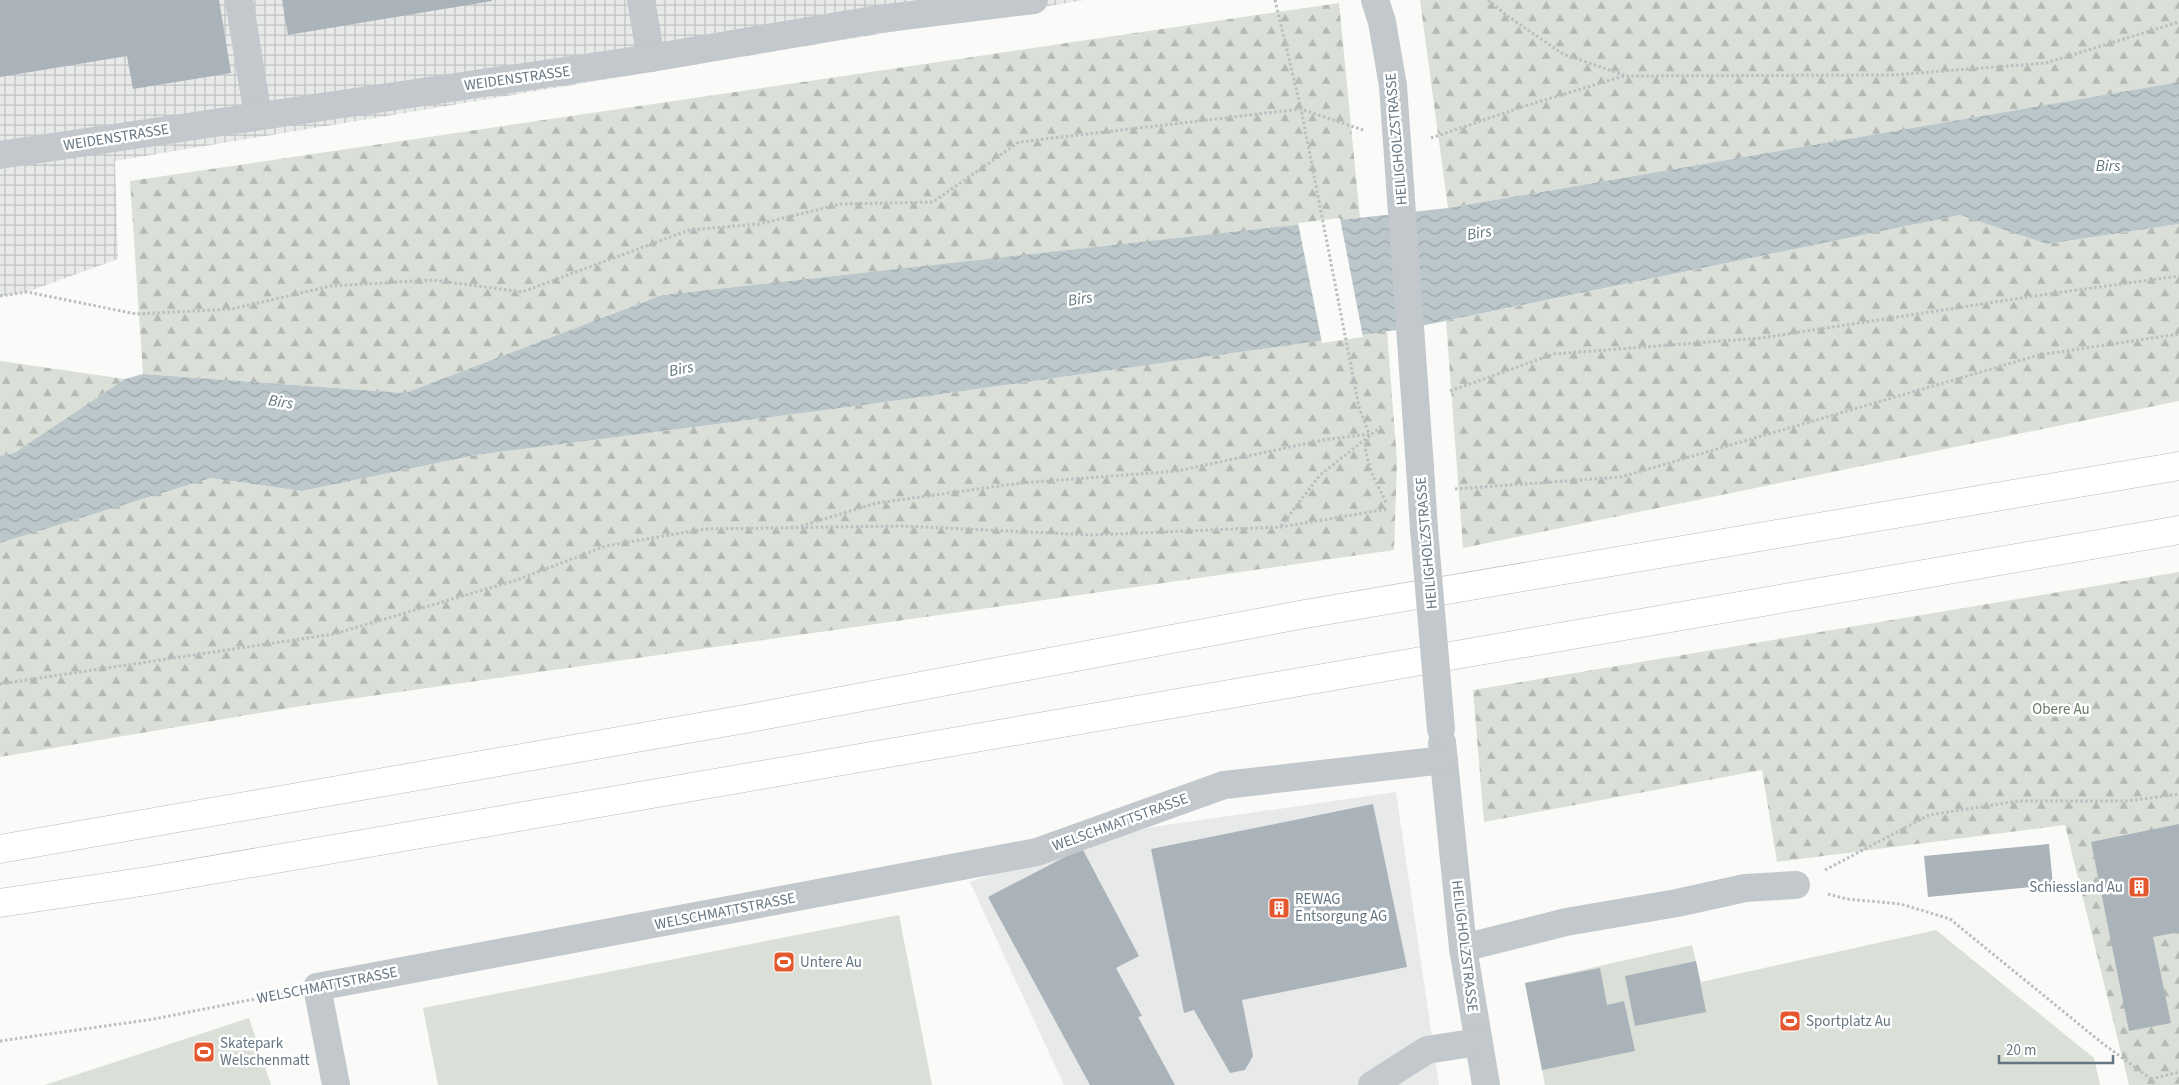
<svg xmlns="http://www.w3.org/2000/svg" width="2179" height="1085" font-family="'Source Sans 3',sans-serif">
<defs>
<pattern id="industrial-grid" width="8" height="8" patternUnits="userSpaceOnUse" patternTransform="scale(1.25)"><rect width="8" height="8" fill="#e8e9e9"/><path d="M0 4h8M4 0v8" fill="none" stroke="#c0c1c2"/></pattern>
<pattern id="forest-firs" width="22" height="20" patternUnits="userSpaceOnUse" patternTransform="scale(1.25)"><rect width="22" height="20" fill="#dadfd7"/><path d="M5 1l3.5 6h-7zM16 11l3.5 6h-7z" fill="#b4b9b4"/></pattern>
<pattern id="water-waves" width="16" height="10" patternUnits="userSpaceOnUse" patternTransform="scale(1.25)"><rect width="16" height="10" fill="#bbc7cb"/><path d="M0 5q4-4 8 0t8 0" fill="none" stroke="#9ca6aa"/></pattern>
</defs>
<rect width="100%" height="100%" fill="#fafaf8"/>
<polygon fill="#e8e9e9" points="1396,792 1439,1085 1064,1085 970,882 1111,833"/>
<polygon fill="url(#industrial-grid)" points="0,0 1085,0 115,161 118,259 27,292 0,296"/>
<g fill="url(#forest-firs)">
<polygon points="1420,0 2179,0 2179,82 1448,208"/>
<polygon points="1339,3 1360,218 662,295 405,393 143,374 130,181"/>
<polygon points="1960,215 2047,244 2179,224 2179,401 1463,548 1446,321"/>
<polygon points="1387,331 1397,461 1394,550 301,706 0,757 0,543 211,478 302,491 476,455 864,405"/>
<polygon points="0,361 125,379 14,453 0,456"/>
<polygon points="2179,572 2179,1085 2129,1085 2065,825 1777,862 1762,770 1484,822 1473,690"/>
</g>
<g fill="#dadfd7">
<polygon points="899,915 932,1085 438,1085 423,1008"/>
<polygon points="1936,930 2094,1058 2100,1085 1545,1085 1525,983 1692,945 1701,982"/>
<polygon points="249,1018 271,1085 45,1085"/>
</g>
<polygon fill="url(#water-waves)" points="2179,82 2179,224 2047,244 1960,215 1411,328 864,405 476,455 302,491 211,478 0,543 0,456 14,453 125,379 143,374 405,393 662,295 1448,208"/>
<polygon fill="#fafaf8" points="1340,218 1363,337 1322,343 1298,223"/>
<g fill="#aab3b9">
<polygon points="0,0 219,0 231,73 133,89 127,56 0,77"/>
<polygon points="282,0 492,0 492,1 288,35"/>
<polygon points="1373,804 1407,967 1242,1000 1253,1056 1245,1070 1230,1073 1194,1010 1184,1013 1151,849"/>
<polygon points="2179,824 2179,932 2153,937 2171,1023 2129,1031 2091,842"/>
<polygon points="2049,844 2053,885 1928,897 1924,856"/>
<polygon points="1082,848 1139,956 1116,968 1142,1016 1138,1017 1175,1085 1090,1085 988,897"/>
<polygon points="1696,961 1706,1012 1635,1026 1625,976"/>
<polygon points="1600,968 1607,1005 1624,1001 1635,1051 1542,1070 1525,983"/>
</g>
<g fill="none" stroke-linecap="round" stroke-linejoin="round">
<g stroke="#b4b9bd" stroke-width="29">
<g id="highway">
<polyline points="0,849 745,719 1305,614 2179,466"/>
<polyline points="0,903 148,881 2179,530"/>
</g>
</g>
<g stroke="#bbbfc2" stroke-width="3" stroke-dasharray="2.5 2.5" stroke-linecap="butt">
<polyline points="1275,0 1301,109 1359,407 1369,434 1365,447 1368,461 1374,478 1387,504"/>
<polyline points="1488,0 1509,17 1563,54 1624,75"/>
<polyline points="1431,138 1525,106 1624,76 1893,75 2046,63 2179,22"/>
<polyline points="0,296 27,292 136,314 232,309 331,286 433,280 522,292 689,230 759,224 841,204 933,202 1019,142 1301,109 1363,130"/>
<polyline points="1450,391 1554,354 1761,338 2034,296 2179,276"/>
<polyline points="1455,489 1621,477 2039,355 2179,334"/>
<polyline points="801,526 877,503 1021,483 1177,471 1323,440 1369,434"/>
<polyline points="1281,526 1320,475 1382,426"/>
<polyline points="0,684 334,634 517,580 606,546 705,529 902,526 1091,535 1281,527 1388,509"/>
<polyline points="1825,870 1929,815 2018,801 2128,801 2179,794"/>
<polyline points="1828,894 1847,899 1901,904 1950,919 2102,1043 2151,1079 2154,1085"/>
<polyline points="0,1041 154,1019 285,993"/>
<polyline points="2151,1079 2179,1072"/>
</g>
<g stroke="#c3c8cc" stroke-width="28">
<polyline points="239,0 258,116"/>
<polyline points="641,0 651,58"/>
<polyline points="1375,0 1382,22 1393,86"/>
<polyline points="0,155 651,58 879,19 1034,0"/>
<polyline points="1420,468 1424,529"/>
<polyline points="1442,742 1463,948 1486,1085"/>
<polyline points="1463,948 1566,922 1677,903 1745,888 1796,885"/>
<polyline points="336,1085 317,987 1037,852 1224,785 1444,760"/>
<polyline points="1372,1085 1427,1050 1478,1042"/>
</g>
<use href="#highway" stroke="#fff" stroke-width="28"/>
<g stroke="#c3c8cc" stroke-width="28">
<polyline points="1393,86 1420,468"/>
<polyline points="1424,529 1441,729"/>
</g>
</g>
<defs>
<g id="building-square" transform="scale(1.125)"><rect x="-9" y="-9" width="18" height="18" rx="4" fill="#e4572e" stroke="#fff"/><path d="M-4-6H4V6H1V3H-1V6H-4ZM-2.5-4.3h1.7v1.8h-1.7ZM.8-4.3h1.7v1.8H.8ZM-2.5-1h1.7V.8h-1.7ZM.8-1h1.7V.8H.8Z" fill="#fff"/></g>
<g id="stadium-square" transform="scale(1.125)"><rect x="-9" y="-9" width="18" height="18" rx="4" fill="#e4572e" stroke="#fff"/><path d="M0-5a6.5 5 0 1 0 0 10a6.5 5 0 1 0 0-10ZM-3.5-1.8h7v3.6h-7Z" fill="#fff"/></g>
</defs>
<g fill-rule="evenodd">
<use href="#building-square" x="2139" y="887"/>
<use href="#building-square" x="1279" y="908"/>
<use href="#stadium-square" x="784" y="962"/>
<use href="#stadium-square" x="1790" y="1021"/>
<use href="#stadium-square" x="204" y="1052"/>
</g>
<g text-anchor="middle" stroke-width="5" stroke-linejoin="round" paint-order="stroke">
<g font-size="15" fill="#657683" stroke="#fff">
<text transform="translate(517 78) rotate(-8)" y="5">WEIDENSTRASSE</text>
<text transform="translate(116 137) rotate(-9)" y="5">WEIDENSTRASSE</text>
<text transform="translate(1396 139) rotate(-95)" y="5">HEILIGHOLZSTRASSE</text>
<text transform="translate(1426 543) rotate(-95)" y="5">HEILIGHOLZSTRASSE</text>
<text transform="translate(1120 822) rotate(-20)" y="5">WELSCHMATTSTRASSE</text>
<text transform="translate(725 911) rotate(-11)" y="5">WELSCHMATTSTRASSE</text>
<text transform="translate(1465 946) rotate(83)" y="5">HEILIGHOLZSTRASSE</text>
<text transform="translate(327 985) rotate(-11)" y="5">WELSCHMATTSTRASSE</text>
</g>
<g font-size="15" fill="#687a64" stroke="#fff">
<text x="2061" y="714">Obere Au</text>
</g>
<g font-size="15" fill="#657683" stroke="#fff" text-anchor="start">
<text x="2123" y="892" text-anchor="end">Schiessland Au</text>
<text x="1295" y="904">REWAG<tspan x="1295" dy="17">Entsorgung AG</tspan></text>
<text x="800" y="967">Untere Au</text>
<text x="1806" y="1026">Sportplatz Au</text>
<text x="220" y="1048">Skatepark<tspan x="220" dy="17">Welschenmatt</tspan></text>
</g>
<g font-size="16" font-style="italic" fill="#60757c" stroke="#fff">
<text x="2108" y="171">Birs</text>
<text transform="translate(1479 232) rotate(-10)" y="6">Birs</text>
<text transform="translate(1080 298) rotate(-9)" y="6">Birs</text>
<text transform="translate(681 368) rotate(-11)" y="6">Birs</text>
<text transform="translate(281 401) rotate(9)" y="6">Birs</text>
</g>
</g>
<path d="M1999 1055v8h114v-8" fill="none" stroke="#657683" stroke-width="2.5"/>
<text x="2006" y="1055" font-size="15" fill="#657683" stroke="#ffffff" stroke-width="4" paint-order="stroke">20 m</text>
</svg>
